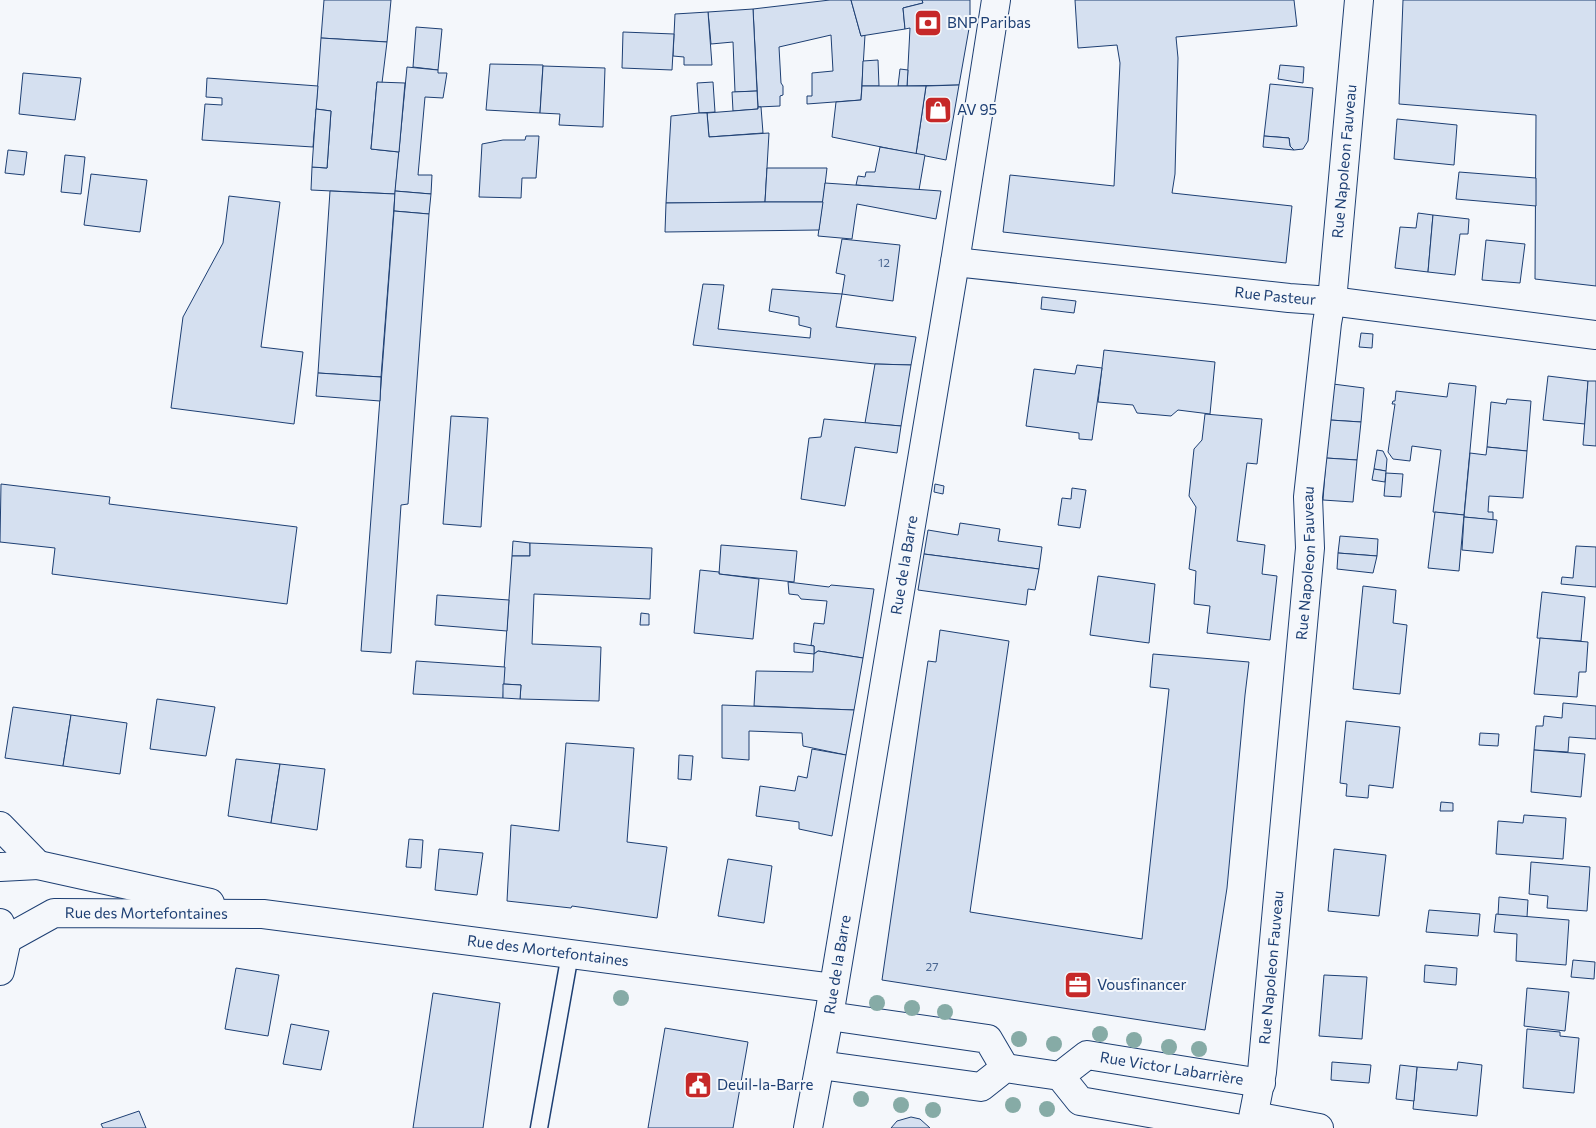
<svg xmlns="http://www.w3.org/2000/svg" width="1596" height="1128" font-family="Commissioner,sans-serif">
<rect width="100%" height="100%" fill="#f4f7fb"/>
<g fill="#d5e0f0" stroke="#1d3f73">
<polygon points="324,0 391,0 387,42 321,38"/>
<polygon points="830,0 851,0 861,36 865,35 861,100 807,104 807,96 812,96 812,73 833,71 831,35 779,47 781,83 783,86 783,95 780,96 780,106 758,107 753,9"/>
<polygon points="851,0 922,0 923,3 903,8 905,29 861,36"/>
<polygon points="922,0 970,0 970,23 959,85 907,86 910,28 905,29 903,8 923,3"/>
<polygon points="1075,0 1294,0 1297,26 1176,37 1178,58 1175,174 1172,193 1292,206 1286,263 1003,232 1010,175 1114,186 1120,63 1117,45 1078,48"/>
<polygon points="1403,0 1596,0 1596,286 1535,279 1536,115 1399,104"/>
<polygon points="753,9 757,91 735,92 733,42 711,44 708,12"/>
<polygon points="708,12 712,65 684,65 684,57 673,56 675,14"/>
<polygon points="416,27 442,29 438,70 413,67"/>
<polygon points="623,32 674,34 672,70 622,68"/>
<polygon points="321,38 387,42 382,83 377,82 371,149 399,152 395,194 311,190 312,167 327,168 331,111 316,109"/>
<polygon points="878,60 879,86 862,86 863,61"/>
<polygon points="490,64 543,65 540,113 486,110"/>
<polygon points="1280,65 1304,67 1303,83 1278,79"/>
<polygon points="543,66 605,68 603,127 559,125 560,114 540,113"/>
<polygon points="407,67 438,70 438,73 447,73 443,98 425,97 418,175 432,175 431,194 395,191"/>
<polygon points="900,69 908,70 907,86 898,86"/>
<polygon points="23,73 81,78 75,120 19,114"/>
<polygon points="207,78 318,86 313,147 202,140 205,104 222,105 222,98 206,97"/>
<polygon points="377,82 405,83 399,152 371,149"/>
<polygon points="713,82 715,112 699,113 697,83"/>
<polygon points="1270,84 1313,88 1308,141 1303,149 1294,150 1290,146 1289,138 1264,136"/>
<polygon points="959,85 946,160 916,154 926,86"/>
<polygon points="862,86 926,86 916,154 832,137 836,102 861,100"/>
<polygon points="757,91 758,109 733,111 732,92"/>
<polygon points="758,107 761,107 763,133 709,137 707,113 758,109"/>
<polygon points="316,109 331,111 327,168 312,167"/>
<polygon points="699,113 707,113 709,137 769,133 765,202 666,203 671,116"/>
<polygon points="1397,119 1457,125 1454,165 1394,159"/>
<polygon points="526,136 539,136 536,178 522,178 521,198 479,197 482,144 503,140 525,140"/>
<polygon points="1264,136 1289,138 1290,146 1294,150 1263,147"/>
<polygon points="880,147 925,155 919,190 856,185 858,176 865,177 866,172 875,172"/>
<polygon points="8,150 27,152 24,175 5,173"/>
<polygon points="65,155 85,157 81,194 61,192"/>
<polygon points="767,168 827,168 823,202 765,202"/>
<polygon points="1459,172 1536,178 1536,206 1456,199"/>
<polygon points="91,174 147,180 140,232 84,225"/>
<polygon points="825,183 941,191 936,219 857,204 852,239 818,236"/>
<polygon points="330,191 395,194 381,377 318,373"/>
<polygon points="395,191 431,194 429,214 394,211"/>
<polygon points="229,196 280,202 261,347 303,352 294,424 171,408 183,317 223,243"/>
<polygon points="765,202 823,202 819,230 665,232 666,203"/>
<polygon points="394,211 429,214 408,504 401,505 391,653 361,651"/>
<polygon points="1418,213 1433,215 1428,272 1395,268 1400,227 1416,228"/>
<polygon points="1433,215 1469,219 1468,234 1460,234 1455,275 1428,272"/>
<polygon points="842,239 900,245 893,301 842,294 845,275 836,273"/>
<polygon points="1486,240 1525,244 1520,283 1482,280"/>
<polygon points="703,284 724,285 718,329 810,338 811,328 799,325 799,317 769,311 772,289 842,294 836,327 916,337 911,365 875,364 693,345"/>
<polygon points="1042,297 1076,301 1074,313 1041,309"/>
<polygon points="1361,333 1373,334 1372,348 1359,347"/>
<polygon points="1104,350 1215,362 1210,414 1178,410 1171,416 1137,413 1133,405 1098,402"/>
<polygon points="875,364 911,365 901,426 865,423"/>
<polygon points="1077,365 1102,368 1092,440 1079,439 1079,433 1026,426 1034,369 1075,374"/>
<polygon points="318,373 381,377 380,401 316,396"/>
<polygon points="1548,376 1588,381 1585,424 1543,420"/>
<polygon points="1588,381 1596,381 1596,446 1583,445"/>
<polygon points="1449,383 1476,386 1464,515 1433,512 1441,450 1412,446 1410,461 1393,459 1388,452 1395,404 1392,404 1393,401 1395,401 1396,391 1447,397"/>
<polygon points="1333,384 1364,388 1361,422 1330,420"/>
<polygon points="1507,399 1531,401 1527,451 1487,447 1491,402 1506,404"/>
<polygon points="1205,414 1262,419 1257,464 1247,463 1237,541 1265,545 1262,574 1277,576 1270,640 1207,633 1210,606 1194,604 1196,571 1189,569 1196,507 1189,496 1194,449 1202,440"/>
<polygon points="451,416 488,418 481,527 443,524"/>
<polygon points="824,419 901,426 897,453 855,447 845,506 801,499 809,438 821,437"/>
<polygon points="1330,420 1361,422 1357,460 1326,458"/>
<polygon points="1487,447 1527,451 1523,498 1489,496 1488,512 1493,512 1493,520 1464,517 1470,453 1486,455"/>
<polygon points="1377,450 1383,451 1387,459 1386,471 1374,469"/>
<polygon points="1326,458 1357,460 1353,502 1323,500"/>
<polygon points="1374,469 1386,471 1385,482 1372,480"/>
<polygon points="1386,473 1403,474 1401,497 1384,496"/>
<polygon points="1,484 110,497 109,504 297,527 287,604 52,574 55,548 0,542"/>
<polygon points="935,484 944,486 943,494 934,492"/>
<polygon points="1072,488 1086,490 1080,528 1058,525 1062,498 1071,499"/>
<polygon points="1435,512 1464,515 1459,571 1428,568"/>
<polygon points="1464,517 1497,520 1493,553 1462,550"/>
<polygon points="960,523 1000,529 998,541 1042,547 1039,569 924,554 928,530 958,535"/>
<polygon points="1340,536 1378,539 1377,556 1338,553"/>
<polygon points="513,541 530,543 530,556 512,556"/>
<polygon points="530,543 652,548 650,599 534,594 532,644 601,647 599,701 520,699 521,685 503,684 512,556 530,556"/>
<polygon points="721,545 797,551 794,582 719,574"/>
<polygon points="1576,546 1596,547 1596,587 1561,584 1562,577 1573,578"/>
<polygon points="1338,553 1377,556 1373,573 1337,569"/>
<polygon points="924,554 1039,569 1035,590 1028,589 1026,605 918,590"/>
<polygon points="700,570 719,572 719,574 759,579 753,639 694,633"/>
<polygon points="1098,576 1155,584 1149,643 1090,635"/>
<polygon points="788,582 829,587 831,585 874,589 863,658 818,651 814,654 814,646 811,645 814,623 824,624 827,601 801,599 798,595 789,594"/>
<polygon points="1363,586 1396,590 1393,623 1407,625 1400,694 1353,689"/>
<polygon points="1542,592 1585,597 1581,641 1537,638"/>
<polygon points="437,595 509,600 507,631 435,625"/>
<polygon points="641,613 649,614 649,625 640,625"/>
<polygon points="940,630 1009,641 970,912 1142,939 1169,689 1150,687 1153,654 1249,662 1245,695 1227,888 1205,1030 882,980 928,661 936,662"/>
<polygon points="1540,638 1588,642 1586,672 1579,672 1577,697 1534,694"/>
<polygon points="794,643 814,646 814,654 794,652"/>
<polygon points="818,651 863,658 854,710 754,706 756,671 813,672 814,654"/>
<polygon points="416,661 505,667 503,698 413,694"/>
<polygon points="503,684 521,685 520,699 503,698"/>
<polygon points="157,699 215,707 206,756 150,749"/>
<polygon points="1563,703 1596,706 1596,739 1569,737 1568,752 1534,750 1536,726 1543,726 1544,716 1562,718"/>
<polygon points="722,705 854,710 846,755 803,746 802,733 749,731 749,760 722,758"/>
<polygon points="13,707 71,715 63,766 5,758"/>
<polygon points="71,715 127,723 120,774 63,766"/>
<polygon points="1346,721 1400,727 1393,788 1369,785 1368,798 1346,796 1347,784 1340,783"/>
<polygon points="1480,733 1499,734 1498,746 1479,745"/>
<polygon points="566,743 634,748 627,842 667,847 657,918 572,906 571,908 507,901 511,825 559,831"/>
<polygon points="812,749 846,755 832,836 799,829 799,822 756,816 760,786 795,791 798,776 807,778"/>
<polygon points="1534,750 1585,754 1581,797 1531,792"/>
<polygon points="679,755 693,756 691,780 678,779"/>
<polygon points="236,759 280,764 271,823 228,816"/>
<polygon points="280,764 325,769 317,830 271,823"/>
<polygon points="1441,802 1453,803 1453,811 1440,811"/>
<polygon points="1524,815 1566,818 1563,859 1496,854 1498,821 1523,823"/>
<polygon points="409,839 423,840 421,868 406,867"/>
<polygon points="439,849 483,853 477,895 435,890"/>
<polygon points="1334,849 1386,855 1379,916 1328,911"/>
<polygon points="728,859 772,866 764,923 718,916"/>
<polygon points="1531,862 1590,867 1587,911 1547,908 1548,896 1529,894"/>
<polygon points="1499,897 1528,900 1527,917 1498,915"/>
<polygon points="1429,910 1480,914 1478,936 1426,932"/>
<polygon points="1496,914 1569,920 1566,965 1516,961 1517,934 1494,932"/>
<polygon points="1573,960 1595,962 1594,979 1571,977"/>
<polygon points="1425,965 1457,968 1456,985 1424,982"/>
<polygon points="236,968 279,975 268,1036 225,1029"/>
<polygon points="1324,975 1367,977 1362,1039 1319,1036"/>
<polygon points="1527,988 1569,992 1565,1031 1524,1026"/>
<polygon points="433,993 500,1003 483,1128 413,1128"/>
<polygon points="291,1024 329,1031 321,1070 283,1064"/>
<polygon points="665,1028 748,1042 733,1128 648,1128"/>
<polygon points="1527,1029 1560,1032 1560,1036 1579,1038 1574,1093 1523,1088"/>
<polygon points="1332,1062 1371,1065 1369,1083 1331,1080"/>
<polygon points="1458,1062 1482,1065 1477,1116 1413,1109 1417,1067 1457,1070"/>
<polygon points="1400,1065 1417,1067 1414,1101 1396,1099"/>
<polygon points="139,1111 146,1128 103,1128 101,1124"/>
<polygon points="911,1117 920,1119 930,1128 891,1128 897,1121"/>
</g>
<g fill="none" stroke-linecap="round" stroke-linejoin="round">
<g stroke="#1d3f73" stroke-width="19">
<polyline id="service" points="539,1128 570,954"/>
</g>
<g stroke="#1d3f73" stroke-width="30">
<g id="minor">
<path id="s1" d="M955,262l334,36 42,3 265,34"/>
<polyline points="0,826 38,865 0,867"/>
<polyline points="38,865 210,903"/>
<polyline points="0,923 7,939 0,971"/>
<path id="s2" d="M7,939l47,-26 209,1 570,74"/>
<polyline points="829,1016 988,1039 1005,1068"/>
<polyline points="820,1065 981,1087 1005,1068 1060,1076 1080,1101 1236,1128"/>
<path id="s3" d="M1060,1076l27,-21 174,28"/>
<polyline points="1254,1116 1319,1128"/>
<path id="s4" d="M808,1128l21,-112 126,-754 41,-262"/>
<path id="s5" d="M1251,1128l11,-56 48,-524 -2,-51 19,-174 6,-33 26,-290"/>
</g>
</g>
<use href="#service" stroke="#f4f7fb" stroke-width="16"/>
<use href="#minor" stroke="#f4f7fb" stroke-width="28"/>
</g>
<g fill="#86aba6">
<circle cx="621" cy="998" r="8"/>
<circle cx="877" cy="1003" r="8"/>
<circle cx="912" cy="1008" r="8"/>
<circle cx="945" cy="1012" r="8"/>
<circle cx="1100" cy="1034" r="8"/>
<circle cx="1019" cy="1039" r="8"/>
<circle cx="1134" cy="1040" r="8"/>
<circle cx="1054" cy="1044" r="8"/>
<circle cx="1169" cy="1047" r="8"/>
<circle cx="1199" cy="1049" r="8"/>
<circle cx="861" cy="1099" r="8"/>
<circle cx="901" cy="1105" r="8"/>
<circle cx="1013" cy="1105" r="8"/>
<circle cx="1047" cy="1109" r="8"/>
<circle cx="933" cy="1110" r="8"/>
</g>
<defs>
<g id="bank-square" transform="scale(1.4375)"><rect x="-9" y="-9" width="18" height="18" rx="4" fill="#c62828" stroke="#f4f7fb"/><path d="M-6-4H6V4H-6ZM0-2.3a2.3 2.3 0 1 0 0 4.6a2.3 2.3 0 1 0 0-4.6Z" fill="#fff"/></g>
<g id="shop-square" transform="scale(1.4375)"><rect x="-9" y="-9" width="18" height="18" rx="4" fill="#c62828" stroke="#f4f7fb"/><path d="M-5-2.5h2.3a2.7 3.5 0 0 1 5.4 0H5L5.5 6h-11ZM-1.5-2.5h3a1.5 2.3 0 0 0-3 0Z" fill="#fff"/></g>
<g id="office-square" transform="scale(1.4375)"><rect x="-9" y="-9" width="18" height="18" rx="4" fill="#c62828" stroke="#f4f7fb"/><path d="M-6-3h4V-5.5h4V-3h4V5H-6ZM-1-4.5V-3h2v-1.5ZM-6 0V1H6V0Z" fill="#fff"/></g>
<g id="civic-square" transform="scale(1.4375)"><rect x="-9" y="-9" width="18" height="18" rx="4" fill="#c62828" stroke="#f4f7fb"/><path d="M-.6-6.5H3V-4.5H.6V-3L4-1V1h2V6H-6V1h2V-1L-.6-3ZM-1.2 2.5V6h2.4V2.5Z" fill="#fff"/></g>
</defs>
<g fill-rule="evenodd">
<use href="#bank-square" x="928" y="23"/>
<use href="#shop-square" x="938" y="110"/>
<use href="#office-square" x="1078" y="985"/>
<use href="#civic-square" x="698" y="1085"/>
</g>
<g text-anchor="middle" stroke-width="4" stroke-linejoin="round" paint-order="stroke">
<g font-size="12" fill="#4b6792">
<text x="884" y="267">12</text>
<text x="932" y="971">27</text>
</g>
<g font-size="15" fill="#1d3f73" stroke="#f4f7fb" text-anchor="start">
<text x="947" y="28">BNP Paribas</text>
<text x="957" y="115">AV 95</text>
<text x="1097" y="990">Vousfinancer</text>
<text x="717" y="1090">Deuil-la-Barre</text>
</g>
<g font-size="15" fill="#1d3f73" stroke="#f4f7fb">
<text dy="5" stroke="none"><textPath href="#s5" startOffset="972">Rue Napoleon Fauveau</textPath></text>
<text dy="5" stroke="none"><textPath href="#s1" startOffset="322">Rue Pasteur</textPath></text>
<text dy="5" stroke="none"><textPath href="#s4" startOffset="571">Rue de la Barre</textPath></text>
<text dy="5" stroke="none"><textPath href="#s5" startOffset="568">Rue Napoleon Fauveau</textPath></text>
<text dy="5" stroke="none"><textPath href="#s2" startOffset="146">Rue des Mortefontaines</textPath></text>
<text dy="5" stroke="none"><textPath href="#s2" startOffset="550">Rue des Mortefontaines</textPath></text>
<text dy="5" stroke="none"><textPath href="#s4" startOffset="166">Rue de la Barre</textPath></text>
<text dy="5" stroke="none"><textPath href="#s5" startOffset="162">Rue Napoleon Fauveau</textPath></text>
<text dy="5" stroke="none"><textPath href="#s3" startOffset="120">Rue Victor Labarrière</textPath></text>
</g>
</g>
</svg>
